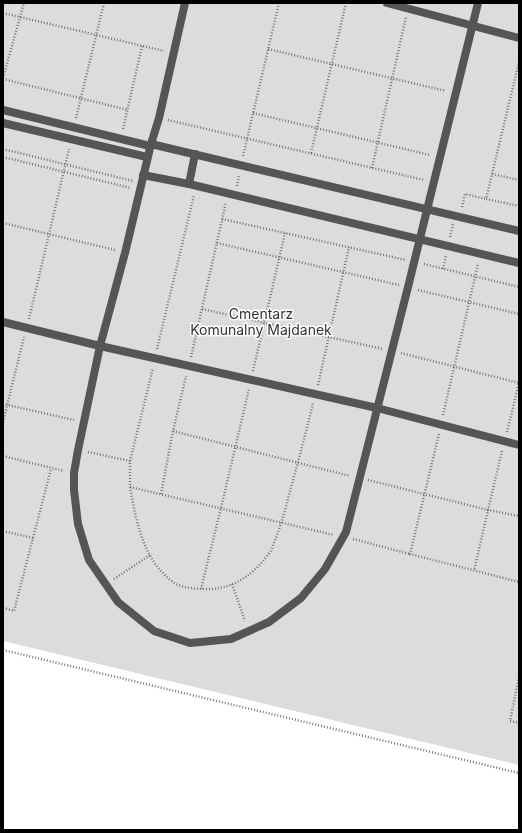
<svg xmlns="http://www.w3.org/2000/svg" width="522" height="833" font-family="Inter,sans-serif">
<rect width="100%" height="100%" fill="#fff"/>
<polygon fill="#dcdcdc" points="3,3 519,3 519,765 3,641"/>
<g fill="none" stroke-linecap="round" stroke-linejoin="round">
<g stroke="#777" stroke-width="2.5" stroke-dasharray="1 2" stroke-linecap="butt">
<polyline points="3,13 164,51"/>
<polyline points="268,49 446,91"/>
<polyline points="519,62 486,199 519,206"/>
<polyline points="3,78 24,3"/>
<polyline points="3,79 128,110"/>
<polyline points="253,113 430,155"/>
<polyline points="76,118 104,3"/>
<polyline points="168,120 424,180"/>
<polyline points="123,129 142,46"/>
<polyline points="3,149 133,181"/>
<polyline points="311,153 346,3"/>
<polyline points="243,156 279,3"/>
<polyline points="3,157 131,188"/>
<polyline points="372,168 406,17"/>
<polyline points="492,174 519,180"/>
<polyline points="237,186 239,175"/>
<polyline points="462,207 465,194 486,199"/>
<polyline points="222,219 406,260"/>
<polyline points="3,223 115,250"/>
<polyline points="450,237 453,224"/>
<polyline points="217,243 399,285"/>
<polyline points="424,264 519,287"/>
<polyline points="443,269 446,256"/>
<polyline points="418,290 519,314"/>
<polyline points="202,309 383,349"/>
<polyline points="29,319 69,149"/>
<polyline points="157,349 194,195"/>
<polyline points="401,353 519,383"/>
<polyline points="191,357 226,202"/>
<polyline points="253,371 285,233"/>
<polyline points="318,385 349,247"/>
<polyline points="3,404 74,420"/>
<polyline points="443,415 478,264"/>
<polyline points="3,422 24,337"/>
<polyline points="173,431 350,476"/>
<polyline points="507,432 519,383"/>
<polyline points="439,434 410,554 519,582"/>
<polyline points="502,451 488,510 519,516"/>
<polyline points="88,452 130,461 130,487 334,535"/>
<polyline points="3,456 64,471"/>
<polyline points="130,461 153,368"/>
<polyline points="368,480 488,510 474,571"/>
<path d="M130,487c6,34 13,73 43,95 10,7 26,7 38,7 25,-1 45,-17 59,-37 3,-5 4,-10 6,-14 6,-16 10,-31 14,-47 8,-29 16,-58 23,-88"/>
<polyline points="161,494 173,431 186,376"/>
<polyline points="3,531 33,538"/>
<polyline points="353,539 410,554"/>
<polyline points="114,579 150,555"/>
<polyline points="232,584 245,621"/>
<polyline points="201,589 221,508 249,389"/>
<polyline points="3,608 14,611 51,469"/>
<polyline points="3,650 519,773"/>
<polyline points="519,677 510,721 519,723"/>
</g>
<g stroke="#555" stroke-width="8">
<polyline points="185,3 159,118 151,144 125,253 100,346 78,450 74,473 74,490 78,524 89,560 118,602 154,631 190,643 231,639 269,622 301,598 325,569 346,532 408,287 478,3"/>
<polyline points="387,3 519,38"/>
<polyline points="3,110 150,146"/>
<polyline points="3,123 147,157"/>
<polyline points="151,144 519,231"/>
<polyline points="143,175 189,184 519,263"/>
<polyline points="189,184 195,154"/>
<polyline points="3,322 100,346 377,408 519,445"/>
</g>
</g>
<g text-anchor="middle" stroke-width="3" stroke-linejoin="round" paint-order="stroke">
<g font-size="14" fill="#333" stroke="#fff">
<text x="261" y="319">Cmentarz<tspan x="261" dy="16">Komunalny Majdanek</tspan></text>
</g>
</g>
<rect width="522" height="833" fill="none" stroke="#000000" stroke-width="8"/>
</svg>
